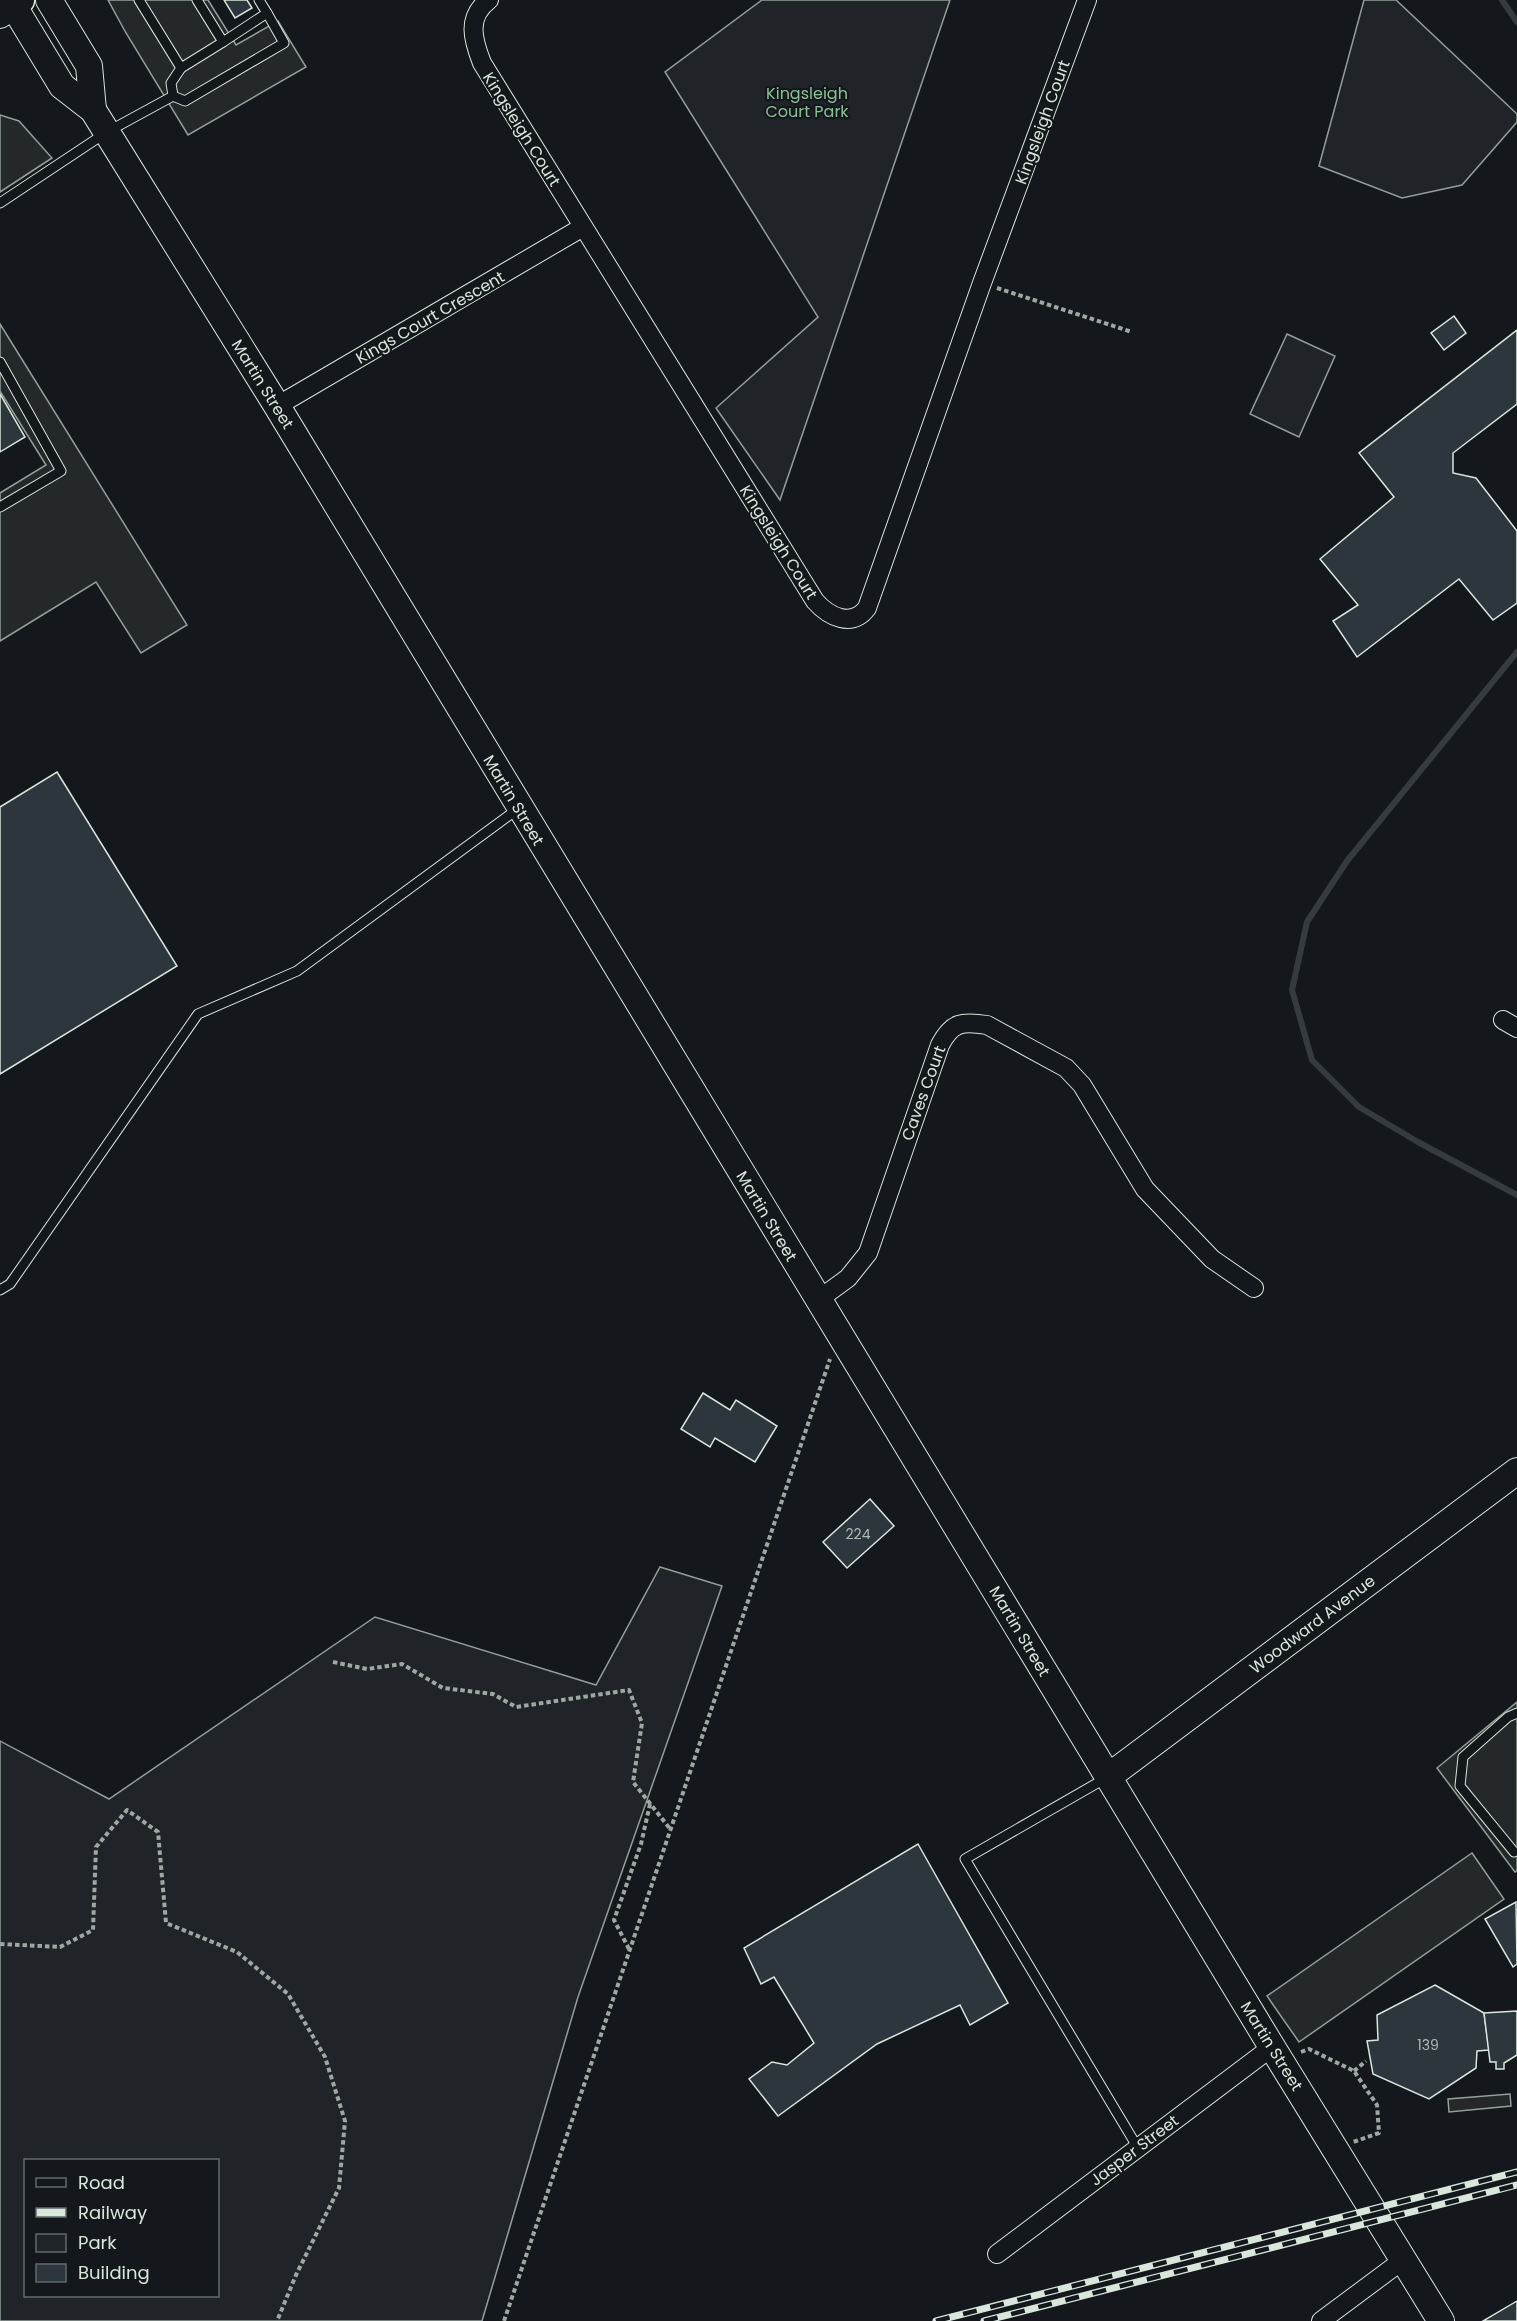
<svg xmlns="http://www.w3.org/2000/svg" width="1517" height="2321" font-family="Poppins,sans-serif">
<rect width="100%" height="100%" fill="#14181c"/>
<g fill="#202428" stroke="#939e99" stroke-width="1.5" fill-rule="evenodd">
<polygon points="762,0 950,0 780,500 716,408 818,317 665,72"/>
<polygon points="1364,0 1396,0 1517,114 1517,122 1462,185 1402,198 1319,166"/>
<polygon points="1287,334 1335,356 1299,437 1250,414"/>
<path d="M660,1567l62,19 -144,411 -96,324h-482v-580l109,58 266,-182 221,68zM26,2160h192v136h-192z"/>
</g>
<g fill="#24282b" stroke="#939e99" stroke-width="1.5">
<polygon points="108,0 208,0 236,45 278,21 306,67 188,135 126,33"/>
<polygon points="0,115 19,121 52,158 0,192"/>
<polygon points="0,324 187,625 141,653 96,582 0,641 0,493 46,465 0,391"/>
<polygon points="1517,1702 1517,1871 1515,1872 1437,1768"/>
<polygon points="1472,1853 1504,1899 1299,2042 1267,1996"/>
<polygon points="1510,2094 1511,2106 1449,2112 1448,2099"/>
</g>
<g fill="none" stroke-linecap="round" stroke-linejoin="round">
<g stroke="#363b3e" stroke-width="6">
<polyline points="1502,0 1517,22"/>
<polyline points="1517,652 1347,861 1307,922 1292,990 1312,1060 1359,1107 1418,1142 1517,1195"/>
</g>
</g>
<g fill="#2c363c" stroke="#d8e6dc" stroke-width="1.5">
<polygon points="224,0 247,0 252,8 235,18"/>
<polygon points="1454,316 1466,333 1444,350 1431,333"/>
<polygon points="1517,330 1517,404 1453,453 1453,473 1476,478 1517,531 1517,603 1493,620 1459,579 1357,657 1333,621 1358,605 1320,559 1394,497 1359,453"/>
<polygon points="0,394 25,437 0,452"/>
<polygon points="57,772 177,966 0,1074 0,807"/>
<polygon points="703,1393 730,1410 736,1400 777,1426 755,1462 715,1438 710,1447 681,1429"/>
<polygon points="870,1499 894,1526 847,1568 823,1542"/>
<polygon points="918,1844 1008,2003 970,2025 960,2005 877,2044 778,2116 749,2079 772,2062 787,2065 814,2043 774,1977 761,1984 744,1948"/>
<polygon points="1516,1902 1517,1964 1513,1967 1485,1919"/>
<polygon points="1435,1985 1484,2013 1489,2050 1477,2051 1476,2068 1429,2099 1373,2074 1367,2041 1378,2040 1377,2015"/>
<polygon points="1517,2011 1517,2055 1504,2063 1504,2069 1496,2069 1496,2062 1490,2062 1484,2013"/>
<polygon points="1517,2301 1517,2321 1483,2321"/>
</g>
<g fill="none" stroke-linecap="round" stroke-linejoin="round">
<g stroke="#d8e6dc" stroke-width="11">
<g id="lane">
<polyline points="139,0 181,68 223,42 197,0"/>
<polyline points="223,42 267,13 259,0"/>
<polyline points="173,96 171,83 181,68"/>
<polyline points="0,203 107,132 173,96 185,101 284,43 267,13"/>
<polyline points="0,362 61,471 0,507"/>
<polyline points="0,1290 10,1284 198,1014 297,971 519,808"/>
<polyline points="1106,1778 965,1859 1138,2148"/>
<polyline points="1514,1852 1460,1786 1463,1757 1508,1717 1517,1713"/>
</g>
</g>
<g stroke="#d8e6dc" stroke-width="20">
<g id="street">
<path d="M489,0c-23,17 -16,40 -7,63l333,538c14,16 37,27 52,7l115,-325 105,-283"/>
<polyline points="277,406 583,227"/>
<polyline points="1503,1020 1517,1028"/>
<path d="M818,1300l30,-22 20,-25 72,-208c12,-23 22,-24 47,-20l79,43 16,17 63,104 67,70 42,29"/>
<polyline points="997,2254 1272,2047"/>
<polyline points="1321,2321 1403,2260"/>
</g>
</g>
<g stroke="#d8e6dc" stroke-width="28">
<g id="secondary">
<polyline points="49,0 89,66 93,110"/>
<polyline points="0,15 13,5 62,86 93,110 277,406 1272,2047 1441,2321"/>
<polyline points="1108,1777 1517,1471"/>
</g>
</g>
<g stroke="#d8e6dc" stroke-width="31">
<polyline id="primary" points="10,0 13,5 20,0"/>
</g>
<g stroke="#9da8a2" stroke-width="4" stroke-dasharray="4.5 3" stroke-linecap="butt">
<polyline points="997,288 1132,332"/>
<polyline points="333,1662 367,1669 402,1664 443,1688 493,1694 516,1707 629,1690 642,1723 633,1782 671,1830"/>
<polyline points="0,1944 60,1947 93,1930 96,1847 127,1810 158,1832 166,1923 237,1952 288,1994 325,2057 345,2121 339,2188 296,2275 277,2321"/>
<polyline points="629,1949 614,1920 641,1844 650,1804"/>
<polyline points="1301,2052 1309,2049 1354,2071 1377,2105 1379,2133 1353,2142"/>
<polyline points="1354,2071 1366,2061"/>
<polyline points="504,2321 830,1359"/>
</g>
<use href="#lane" stroke="#14181c" stroke-width="9"/>
<use href="#street" stroke="#14181c" stroke-width="18"/>
<use href="#secondary" stroke="#14181c" stroke-width="26"/>
<use href="#primary" stroke="#14181c" stroke-width="28"/>
<g stroke="#d8e6dc" stroke-width="7">
<g id="rail">
<polyline points="936,2321 1517,2172"/>
<polyline points="984,2321 1517,2185"/>
</g>
</g>
<use href="#rail" stroke="#14181c" stroke-width="4.5" stroke-dasharray="14" stroke-linecap="butt"/>
</g>
<g text-anchor="middle" stroke-width="4.5" stroke-linejoin="round" paint-order="stroke">
<g font-size="14" fill="#adbab4">
<text x="858" y="1539">224</text>
<text x="1428" y="2050">139</text>
</g>
<g font-size="16" fill="#8ac095" stroke="#14181c">
<text x="807" y="99">Kingsleigh<tspan x="807" dy="18">Court Park</tspan></text>
</g>
<g font-size="16" fill="#d8e6dc" stroke="#14181c">
<text transform="translate(1042 122) rotate(-70)" y="6">Kingsleigh Court</text>
<text transform="translate(522 129) rotate(58)" y="6">Kingsleigh Court</text>
<text transform="translate(430 317) rotate(-30)" y="6">Kings Court Crescent</text>
<text transform="translate(263 384) rotate(58)" y="6">Martin Street</text>
<text transform="translate(779 542) rotate(58)" y="6">Kingsleigh Court</text>
<text transform="translate(514 800) rotate(59)" y="6">Martin Street</text>
<text transform="translate(923 1093) rotate(-70)" y="6">Caves Court</text>
<text transform="translate(767 1216) rotate(59)" y="6">Martin Street</text>
<text transform="translate(1312 1624) rotate(-37)" y="6">Woodward Avenue</text>
<text transform="translate(1020 1631) rotate(59)" y="6">Martin Street</text>
<text transform="translate(1272 2046) rotate(58)" y="6">Martin Street</text>
<text transform="translate(1134 2150) rotate(-37)" y="6">Jasper Street</text>
</g>
</g>
<rect x="24" y="2159" width="195" height="138" fill="#14181c" stroke="#626a69" stroke-width="1.5"/>
<rect x="36" y="2178" width="30" height="9" fill="#14181c" stroke="#626a69" stroke-width="1.5"/>
<text x="78" y="2189" font-size="18" fill="#d8e6dc">Road</text>
<rect x="36" y="2208" width="30" height="9" fill="#d8e6dc" stroke="#626a69" stroke-width="1.5"/>
<text x="78" y="2219" font-size="18" fill="#d8e6dc">Railway</text>
<rect x="36" y="2234" width="30" height="18" fill="#202428" stroke="#626a69" stroke-width="1.5"/>
<text x="78" y="2249" font-size="18" fill="#d8e6dc">Park</text>
<rect x="36" y="2264" width="30" height="18" fill="#2c363c" stroke="#626a69" stroke-width="1.5"/>
<text x="78" y="2279" font-size="18" fill="#d8e6dc">Building</text>
</svg>
